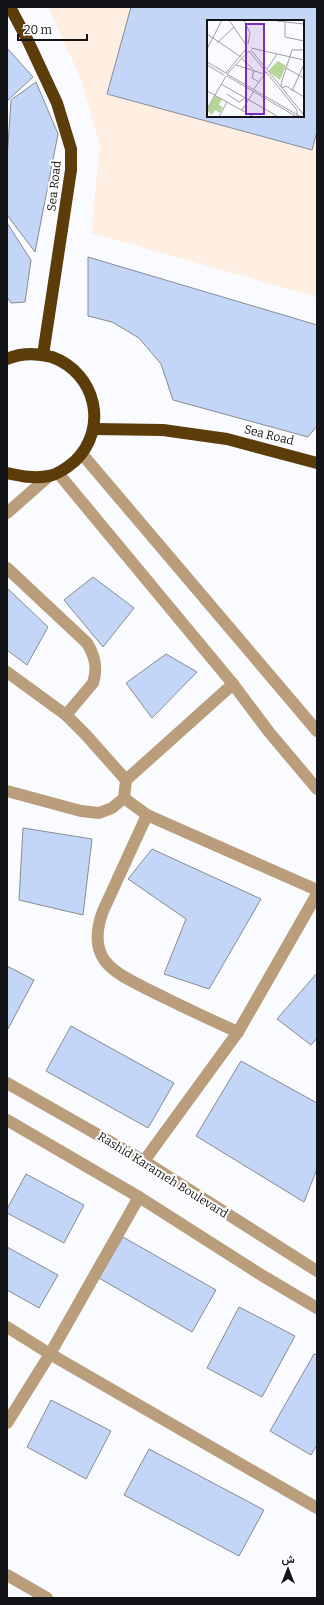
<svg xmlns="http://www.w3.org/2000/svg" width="324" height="1605" font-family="Bitter,Vazirmatn,serif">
<rect width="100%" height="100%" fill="#fafbfe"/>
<path fill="#ffeee2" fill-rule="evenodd" d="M48,7h269v290l-226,-64 9,-87 -20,-69zM208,21h95v95h-95z"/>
<g fill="#c4d6f8" stroke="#878b91" fill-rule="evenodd">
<path d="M131,7h186v124l-5,19 -205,-56zM208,21h95v95h-95z"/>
<polygon points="7,48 33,77 7,101"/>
<polygon points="36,82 58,134 35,252 7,215 7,160 11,100"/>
<polygon points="7,223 31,260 25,302 11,303 7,297"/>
<polygon points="88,257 317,325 317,426 308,437 173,400 161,364 139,338 112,322 88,316"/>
<polygon points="93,577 134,608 103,647 64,600"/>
<polygon points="7,588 48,627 27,665 7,650"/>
<polygon points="166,654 197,672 152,718 126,683"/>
<polygon points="23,828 92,839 83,915 19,900"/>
<polygon points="152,849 261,899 209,989 164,974 186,919 128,879"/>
<polygon points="7,966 34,980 8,1029 7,1028"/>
<polygon points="317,973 317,1038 311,1045 277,1019"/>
<polygon points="71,1026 174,1083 148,1128 46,1071"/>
<polygon points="241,1061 317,1103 317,1169 304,1202 196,1136"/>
<polygon points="26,1174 84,1205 64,1243 7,1213 7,1209"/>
<polygon points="123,1237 216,1290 192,1332 99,1278"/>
<polygon points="7,1247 58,1275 39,1308 7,1290"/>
<polygon points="239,1307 295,1336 262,1397 207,1368"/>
<polygon points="314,1354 317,1355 317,1445 311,1455 270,1431"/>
<polygon points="51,1400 111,1431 86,1479 27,1447"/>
<polygon points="149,1449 264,1510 239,1556 124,1495"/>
</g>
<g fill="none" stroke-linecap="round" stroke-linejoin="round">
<g stroke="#ba9e7c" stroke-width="12">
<polyline points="82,454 317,731"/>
<polyline points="58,473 233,684 269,732 317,789"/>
<polyline points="7,513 49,476"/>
<path d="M7,568l80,75c8,13 11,25 6,40l-27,32"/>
<polyline points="7,672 66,715 86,735 126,780 124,798 112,808 99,813 81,811 7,791"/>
<polyline points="126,780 233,684"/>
<polyline points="124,798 147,815 317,890"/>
<path d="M147,815l-44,96c-6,16 -9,35 2,50 11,14 31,22 46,30 29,14 57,28 87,41"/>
<polyline points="7,1083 144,1161 317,1271"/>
<polyline points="7,1120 139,1197 263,1276 317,1308"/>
<polyline points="144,1161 238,1032 317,894"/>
<polyline points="7,1327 50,1354 317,1508"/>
<polyline points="7,1423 50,1354 139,1197"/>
<polyline points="7,1575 47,1598"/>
</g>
<g stroke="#5c3c08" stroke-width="12">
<polyline points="10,7 28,41 57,103 71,149 71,170 43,355"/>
<path d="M7,359c14,-6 30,-6 45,-2 44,16 57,71 23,104 -7,6 -16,13 -26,15 -15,3 -28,0 -42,-3"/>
<polyline points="94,429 163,430 227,439 317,463"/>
</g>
</g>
<g text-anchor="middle" stroke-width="4" stroke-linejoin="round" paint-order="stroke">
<g font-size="12" fill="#131417" stroke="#fff">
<text transform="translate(54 186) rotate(-84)" y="4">Sea Road</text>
<text transform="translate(269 435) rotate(14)" y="4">Sea Road</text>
<text transform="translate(163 1175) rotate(32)" y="4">Rashid Karameh Boulevard</text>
</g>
</g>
<g transform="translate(207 20)">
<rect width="97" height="97" fill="#fafbfe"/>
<path d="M71,41l8,5 -6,14 -12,-9zM8,76l7,3 -3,6 4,2 -3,6 -5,-3 -3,5 -5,-5z" fill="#b6d598"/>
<path fill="none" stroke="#9e9fa2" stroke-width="1" d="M22,0l17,25M37,0l6,13 -2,11M70,1l27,3M78,2v15l19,4M0,14l34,23M10,23l17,-16M44,28l53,12M0,29l15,-29M44,30l53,65M34,38l12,11M0,42l19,11M0,45l17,10M29,45l28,9M79,48l18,10M60,49l10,-15M47,50l-2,8 7,4M19,53l19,-23M20,54l74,43M20,54l22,-23M20,56l70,41v-7l-48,-59M14,64l56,32M79,66l-4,2 -1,-4 11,-34h12M79,66l18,11M47,69l12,-17M0,71l47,26M85,71l12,-27M20,74l12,8 6,-4M0,89l19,-33M35,90l12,-19M12,97l8,-15"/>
<path fill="#7b2cbf" fill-opacity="0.15" stroke="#7b2cbf" stroke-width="2" d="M39,4h18v90h-18z"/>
<rect width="97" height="97" fill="none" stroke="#131417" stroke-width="2"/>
</g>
<rect width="324" height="1605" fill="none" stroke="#131417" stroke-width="16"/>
<g transform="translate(288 1569)" stroke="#ffffff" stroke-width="3" paint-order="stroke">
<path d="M0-3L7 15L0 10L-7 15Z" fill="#131417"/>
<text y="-6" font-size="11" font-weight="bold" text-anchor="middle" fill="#131417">ش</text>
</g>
<path d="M18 34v6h69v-6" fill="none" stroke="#131417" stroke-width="2"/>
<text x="24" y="34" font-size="12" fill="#131417" stroke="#ffffff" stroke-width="3" paint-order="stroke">20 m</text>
</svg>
